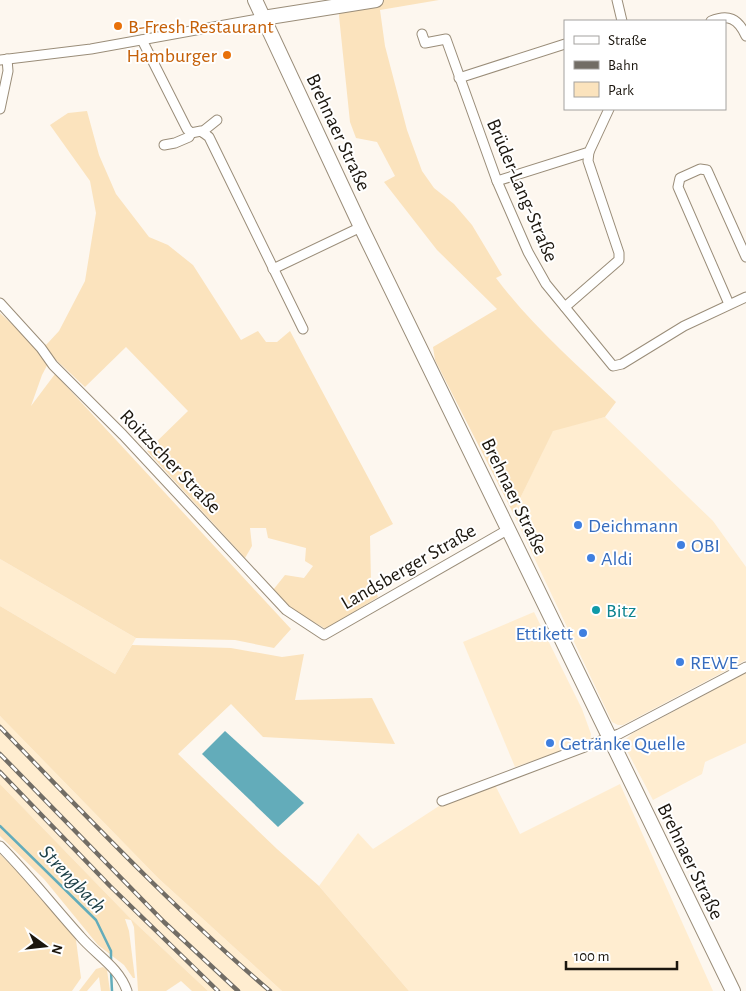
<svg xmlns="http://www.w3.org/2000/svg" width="746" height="991" font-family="'Alegreya Sans',sans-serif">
<rect width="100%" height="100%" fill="#fdf7ef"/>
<g fill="#ffedd0">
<polygon points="605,417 713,521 746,567 746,660 623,725 618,725 612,722 513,513 553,430"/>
<polygon points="0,559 136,638 115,674 0,606"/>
<polygon points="534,612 582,709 591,734 590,741 515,767 463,642"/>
<polygon points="746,673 746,743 705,762 702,774 653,800 624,745 625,740 633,733"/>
<polygon points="0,716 158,878 282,991 208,991 131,919 0,784"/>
<polygon points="620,784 713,991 409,991 319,886 358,833 373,849 439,806 495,785 520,834"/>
</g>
<g fill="#fbe3bd">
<path d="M340,0h99l-59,10 5,36 22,84 15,41 12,17 20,16 18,21 30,50 -6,3c35,47 78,84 120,124l-11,15 -52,14 -40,82 -78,-153 -2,-13 64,-38 -60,-59 -53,-68 11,-6 -18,-34 -21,-4 -6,-16 -11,-106z"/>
<polygon points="87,111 99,155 116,194 149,237 168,245 193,265 241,340 258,331 266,342 277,342 290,331 393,524 370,536 371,582 378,597 326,629 291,609 273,590 285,575 304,578 313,566 305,561 306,548 268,538 266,528 250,528 252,546 245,558 147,451 188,411 126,347 85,387 52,356 42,375 31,406 55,374 291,629 274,648 235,640 136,638 0,559 0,313 17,329 46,345 59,331 85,281 96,213 90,181 50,125 68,113"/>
<polygon points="0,606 115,674 132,645 231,648 282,657 304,654 295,700 372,698 395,744 263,737 231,704 178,754 277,849 319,886 409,991 282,991 158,878 0,716"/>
<polygon points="0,784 131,919 208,991 192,991 181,981 166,991 138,991 134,927 131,920 125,919 129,931 135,978 133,978 124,965 98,945 44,879 0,836"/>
<polygon points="0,854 41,896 76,940 81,978 72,991 0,991"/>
<polygon points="103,967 107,970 110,991 101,991 99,977 87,991 79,991 96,969"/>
</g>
<polygon fill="#63acba" points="225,731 304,803 278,827 202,754"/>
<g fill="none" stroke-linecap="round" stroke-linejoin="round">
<g stroke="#63acba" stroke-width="2.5">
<polyline points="0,826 96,920 111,951 111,963"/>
<polyline points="111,971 112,991"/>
</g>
<g stroke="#9a8d79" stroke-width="11">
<g id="minor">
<polyline points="617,0 622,21"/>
<path d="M711,21c17,-7 27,-3 35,15"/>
<polyline points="422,34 425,43 446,39 497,181 528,252 546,284 613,366 622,364 684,326 746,297"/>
<polyline points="142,40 187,129 191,133 201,131 209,137 303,329"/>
<polyline points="0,60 91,49 263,18"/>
<polyline points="459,78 565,44"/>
<polyline points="0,109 8,71 7,59"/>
<polyline points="202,132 217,120"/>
<polyline points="164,145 175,143 189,137 191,133"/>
<polyline points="497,181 589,152 609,109"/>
<polyline points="273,269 361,227"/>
<polyline points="0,303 41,348 53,365 123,435 286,610 324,635 509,529"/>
<polyline points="729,304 678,187 680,178 700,169 707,170 746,257"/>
<polyline points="565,307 619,260 619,253 588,161 589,152"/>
<polyline points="442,801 619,734 746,667"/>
<path d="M0,846c29,29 53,60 80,90 16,19 39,31 47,55"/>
</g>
</g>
<g stroke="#9a8d79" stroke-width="16">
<g id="primary">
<polyline points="255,0 361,227 733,991"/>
<polyline points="263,18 376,0"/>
</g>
</g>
<use href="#minor" stroke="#fff" stroke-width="9"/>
<use href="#primary" stroke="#fff" stroke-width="14"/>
<g stroke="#726d65" stroke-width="4.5">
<g id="rail">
<path d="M0,727c87,90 175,183 270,264"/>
<polyline points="0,754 164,922 238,991"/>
<polyline points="0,772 110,886 218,991"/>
</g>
</g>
<use href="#rail" stroke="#fff" stroke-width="2.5" stroke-dasharray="8" stroke-linecap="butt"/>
</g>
<g fill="#e8710a" stroke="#fff" stroke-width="2">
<circle cx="118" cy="26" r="5"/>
<circle cx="227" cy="55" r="5"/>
</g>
<g fill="#3f7fe0" stroke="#fff" stroke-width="2">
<circle cx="578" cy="525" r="5"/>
<circle cx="681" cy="545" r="5"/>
<circle cx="591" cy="558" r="5"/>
<circle cx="583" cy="633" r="5"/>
<circle cx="680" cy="662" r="5"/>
<circle cx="550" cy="743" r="5"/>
</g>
<circle fill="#0f9aa8" stroke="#fff" stroke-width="2" cx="596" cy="610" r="5"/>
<g text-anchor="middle" stroke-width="4" stroke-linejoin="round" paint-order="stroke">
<g font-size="20" fill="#c56008" stroke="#fff" text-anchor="start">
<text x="128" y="33">B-Fresh Restaurant</text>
<text x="217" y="62" text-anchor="end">Hamburger</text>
</g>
<g font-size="20" fill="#1b160e" stroke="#fff">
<text transform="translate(339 132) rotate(65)" y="7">Brehnaer Straße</text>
<text transform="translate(523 190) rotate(67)" y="7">Brüder-Lang-Straße</text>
<text transform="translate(171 461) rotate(46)" y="7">Roitzscher Straße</text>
<text transform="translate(515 496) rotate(64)" y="7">Brehnaer Straße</text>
<text transform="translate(408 566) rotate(-30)" y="7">Landsberger Straße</text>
<text transform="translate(691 861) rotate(64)" y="7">Brehnaer Straße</text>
</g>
<g font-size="20" fill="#366cbe" stroke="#fff" text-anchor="start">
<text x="588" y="532">Deichmann</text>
<text x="691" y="552">OBI</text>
<text x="601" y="565">Aldi</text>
<text x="573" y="640" text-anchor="end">Ettikett</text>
<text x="690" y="669">REWE</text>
<text x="560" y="750">Getränke Quelle</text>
</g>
<g font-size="20" fill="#0d838f" stroke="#fff" text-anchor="start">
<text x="606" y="617">Bitz</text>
</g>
<g font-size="21" font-style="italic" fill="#1d4047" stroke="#fff">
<text transform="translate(73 879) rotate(46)" y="7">Strengbach</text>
</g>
</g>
<rect x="564" y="20" width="162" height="90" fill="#ffffff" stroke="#a4a29f"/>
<rect x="574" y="36" width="25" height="8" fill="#ffffff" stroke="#a4a29f"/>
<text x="608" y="45" font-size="15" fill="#1b160e">Straße</text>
<rect x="574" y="61" width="25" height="8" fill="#726d65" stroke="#a4a29f"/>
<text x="608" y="70" font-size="15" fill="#1b160e">Bahn</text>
<rect x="574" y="82" width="25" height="15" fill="#fbe3bd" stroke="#a4a29f"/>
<text x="608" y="95" font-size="15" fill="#1b160e">Park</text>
<g transform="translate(45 946) rotate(105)" stroke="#ffffff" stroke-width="4" paint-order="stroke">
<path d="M0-4L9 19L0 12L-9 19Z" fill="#1b160e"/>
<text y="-8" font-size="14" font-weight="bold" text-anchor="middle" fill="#1b160e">N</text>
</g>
<path d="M566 961v8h111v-8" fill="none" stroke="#1b160e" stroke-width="2.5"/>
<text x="574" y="961" font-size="15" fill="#1b160e" stroke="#ffffff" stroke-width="4" paint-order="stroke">100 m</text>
</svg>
